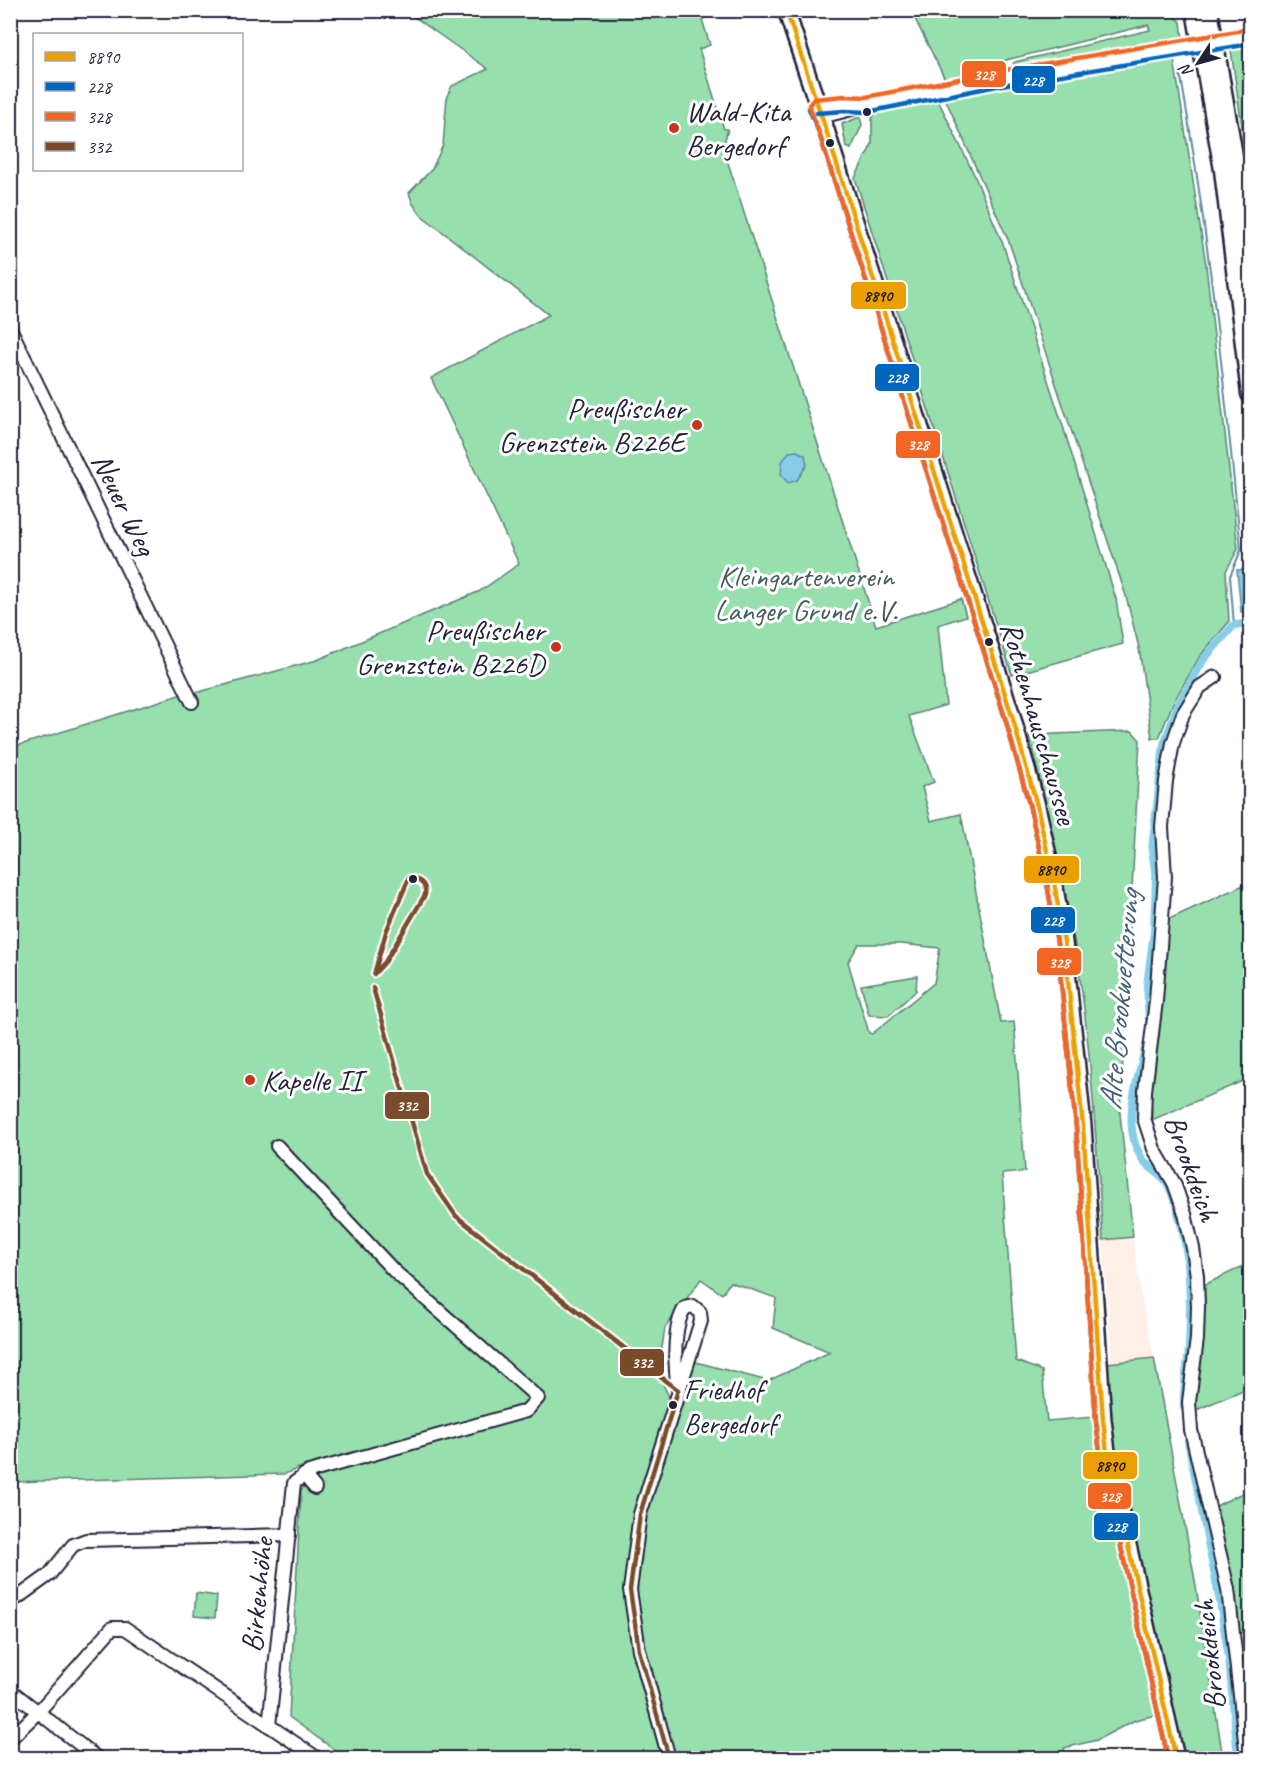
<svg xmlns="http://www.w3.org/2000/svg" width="1261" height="1769" font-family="Caveat,sans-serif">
<rect width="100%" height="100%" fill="#fff"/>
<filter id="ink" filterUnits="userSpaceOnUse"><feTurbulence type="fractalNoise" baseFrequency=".0167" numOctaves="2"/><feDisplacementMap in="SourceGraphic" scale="12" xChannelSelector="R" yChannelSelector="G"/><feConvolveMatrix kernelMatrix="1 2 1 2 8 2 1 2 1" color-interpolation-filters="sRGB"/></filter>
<g filter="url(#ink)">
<polygon fill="#ffefe7" points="1133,1237 1141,1294 1154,1358 1112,1363 1103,1240"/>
<g fill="#97dfad" stroke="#5c8074" stroke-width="1.5" fill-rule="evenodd">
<path d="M406,11h317l-21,8 8,26 -11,4 25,80h4l-5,18 153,479 85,-27 5,17 -28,9 8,80 -37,11 25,66 -12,5 9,34 30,-7 40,209 13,-1 1,10 10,140 -23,2 14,187 26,10 5,50 47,-4 5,46 57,252 -21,5 -38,20 -33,8 2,10h-68l-3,-2v2h-322l-30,-109 -8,-60 9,-77 48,-151 76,20 62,-29 -57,-24 3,-30 -46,-16 -8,12 -21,-15 -36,49 -7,46 13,27 -34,109 -12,81 9,58 30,109h-318l-57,-41 12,-225 6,-14 4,-3 -5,-10 -21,9 -274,8 -1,-734 169,-53 20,-3 118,-32 163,-69 39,-27 -88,-186 118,-63 -128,-100 -8,-11 -4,-11 23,-24 11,-24 4,-49 5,-10 36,-17zM859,944h42l39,4 -6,35 -62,51 -3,-1 -21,-71z"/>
<polygon points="911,11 1170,11 1181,22 1183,39 1007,70 1015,62 1150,30 1148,25 1006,60 997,71 945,79"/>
<polygon points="1250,46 1250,182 1231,50"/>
<polygon points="1174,59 1206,265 1238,549 1226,571 1229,622 1200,656 1173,703 1159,738 1152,738 1139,648 1126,596 1009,242 945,98"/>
<polygon points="937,98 973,172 1003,244 1063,426 1116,599 1123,644 1012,675 855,178 872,144 872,118 877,112"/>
<polygon points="860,117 862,125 851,149 846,147 842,124"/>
<path d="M1132,731l8,9 -20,373 13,124 -30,3c-5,-72 -9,-143 -17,-214 -10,-98 -34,-195 -57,-291z"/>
<polygon points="1250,882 1250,1078 1152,1120 1151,1091 1162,1002 1167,920"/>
<polygon points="917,976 916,991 888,1016 869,1015 861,985"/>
<polygon points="1250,1263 1250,1387 1194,1411 1204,1285"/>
<polygon points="1154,1358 1196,1586 1223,1758 1184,1758 1118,1482 1109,1421 1108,1363"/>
<polygon points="1250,1489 1250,1629 1238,1634 1214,1507"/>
<polygon points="196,1593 217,1596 215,1618 194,1616"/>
</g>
<g fill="#86cde8" stroke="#5e89a3" stroke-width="1.5">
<polygon points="797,451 805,455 807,465 797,480 788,483 781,475 782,462 789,452"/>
<polygon points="1250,569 1250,611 1241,612 1237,570"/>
</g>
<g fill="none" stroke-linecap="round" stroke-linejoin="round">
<g stroke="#5e89a3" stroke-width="2">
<polyline points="1160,10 1160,14"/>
<path d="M1180,72c28,158 45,318 61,478l-11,26 4,49"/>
</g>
<g stroke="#86cde8" stroke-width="8">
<polyline points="1149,1021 1147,985 1154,931 1156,877 1152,849 1164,744 1178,705 1204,659 1234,625 1250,624"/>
<path d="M1145,1048c-8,36 -25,78 -2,112 6,8 15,12 21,19 5,5 8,14 10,21"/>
<path d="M1178,1212c13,43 13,90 11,135 -1,20 -6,39 -5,60"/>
<polyline points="1188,1441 1220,1602 1229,1659 1238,1758"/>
</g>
<g stroke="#22223b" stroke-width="16">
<g id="minor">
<polyline points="816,106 844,103 859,104"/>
<polyline points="821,117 895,98 1173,49"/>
<polyline points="10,328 192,702"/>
<polyline points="1215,677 1200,687 1183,714 1173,743 1166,781 1162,827 1165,877 1156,1001 1145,1091 1144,1118 1154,1149 1174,1183 1185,1214 1193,1248 1197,1276 1198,1307 1197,1339 1189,1402 1191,1430 1228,1589 1247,1758"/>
<polyline points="304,1475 315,1488"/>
<polyline points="10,1603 49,1575 73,1545 86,1540 289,1535"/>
<polyline points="10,1690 97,1758"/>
<polyline points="269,1726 294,1483 309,1472 526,1411 538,1398 394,1271 277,1146"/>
<polyline points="10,1739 38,1712 112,1628 125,1628 317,1758"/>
<path d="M669,1758l-30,-108 -9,-60 10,-76 61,-193 -1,-9 -7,-6 -8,2c-13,19 -10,60 -7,82"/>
</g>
</g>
<g stroke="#22223b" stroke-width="20">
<polyline id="major" points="786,10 826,130 1012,716 1036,802 1054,882 1064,942 1083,1126 1103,1420 1107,1452 1176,1758"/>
</g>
<g stroke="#22223b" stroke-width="21">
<g id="highway">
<polyline points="1195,10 1223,170 1250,394"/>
<polyline points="1209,10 1236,167 1250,277"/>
</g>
</g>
<use href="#minor" stroke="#fff" stroke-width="12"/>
<use href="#major" stroke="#fff" stroke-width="15"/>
<use href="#highway" stroke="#fff" stroke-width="16"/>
<g stroke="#22223b" stroke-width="16" stroke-linecap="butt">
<polyline id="minor-bridge" points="1173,49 1240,38"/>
</g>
<use href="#minor-bridge" stroke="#fff" stroke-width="12"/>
<g stroke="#fff" stroke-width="9">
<polyline id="bus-1" points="786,10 826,130 1012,716 1036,802 1054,882 1064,942 1083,1126 1103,1420 1107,1452 1176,1758"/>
</g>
<g stroke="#fff" stroke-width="9">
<g id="bus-2">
<polyline points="809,109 819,133 1005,718 1029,804 1047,883 1057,943 1076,1127 1096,1421 1100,1453 1168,1758"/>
<polyline points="817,113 844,111 867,112 1002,85 1250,44"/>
</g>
</g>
<g stroke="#fff" stroke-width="9">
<polyline id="bus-3" points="1168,1758 1100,1453 1096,1421 1076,1127 1057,943 1047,883 1029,804 1005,718 819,133 809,105 814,99 844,96 866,97 1000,71 1249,29"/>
</g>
<g stroke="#fff" stroke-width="9">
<g id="bus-4">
<path d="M409,878c10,1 18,6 16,17l-40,67 -11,12 12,-42z"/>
<polyline points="373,988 427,1174 456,1216"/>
<polygon points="456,1216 678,1390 668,1383"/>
<polyline points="669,1758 639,1650 630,1590 640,1514 678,1390"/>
</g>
</g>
<use href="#bus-1" stroke="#ec9f03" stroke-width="4.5"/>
<use href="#bus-2" stroke="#0065bd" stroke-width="4.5"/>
<use href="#bus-3" stroke="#f26522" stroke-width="4.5"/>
<use href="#bus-4" stroke="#7a4b2a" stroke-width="4.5"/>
</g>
</g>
<g fill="#22223b" stroke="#fff" stroke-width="2">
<circle cx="867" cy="112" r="5"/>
<circle cx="830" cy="143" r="5"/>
<circle cx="989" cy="642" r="5"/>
<circle cx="413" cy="879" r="5"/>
<circle cx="673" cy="1405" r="5"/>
</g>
<g fill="#c8321e" stroke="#fff" stroke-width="2">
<circle cx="674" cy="128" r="6"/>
<circle cx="697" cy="425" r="6"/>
<circle cx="556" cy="647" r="6"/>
<circle cx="250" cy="1080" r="6"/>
</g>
<g text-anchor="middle" stroke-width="6" stroke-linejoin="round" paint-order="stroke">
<g font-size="28" fill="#22223b" stroke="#fff" text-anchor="start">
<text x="684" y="1399">Friedhof<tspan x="684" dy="34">Bergedorf</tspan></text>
</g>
<g font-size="30" fill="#22223b" stroke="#fff" text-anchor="start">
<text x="686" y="121">Wald-Kita<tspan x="686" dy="34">Bergedorf</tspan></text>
<text x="685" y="418" text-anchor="end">Preußischer<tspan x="685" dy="34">Grenzstein B226E</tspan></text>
<text x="544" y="640" text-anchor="end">Preußischer<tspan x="544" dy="34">Grenzstein B226D</tspan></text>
<text x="262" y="1090">Kapelle II</text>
</g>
<g font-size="30" fill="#22223b" stroke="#fff">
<text transform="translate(124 504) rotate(64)" y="10">Neuer Weg</text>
<text transform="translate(1039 723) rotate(74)" y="10">Rothenhauschaussee</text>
<text transform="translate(1192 1168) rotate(70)" y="10">Brookdeich</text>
<text transform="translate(257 1595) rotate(-84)" y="10">Birkenhöhe</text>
<text transform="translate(1209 1655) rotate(-96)" y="10">Brookdeich</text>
</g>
<g font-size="30" fill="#455b5d" stroke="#fff">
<text x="806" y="586">Kleingartenverein<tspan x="806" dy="34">Langer Grund e.V.</tspan></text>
</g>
<g font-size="32" font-style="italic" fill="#455e78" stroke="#fff">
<text transform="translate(1119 1000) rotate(-85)" y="11">Alte Brookwetterung</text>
</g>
</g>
<g stroke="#fff" stroke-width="2">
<rect x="961" y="60" width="46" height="28" rx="6" fill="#f26522"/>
<rect x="1011" y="65" width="45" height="29" rx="6" fill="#0065bd"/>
<rect x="850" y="281" width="57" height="29" rx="6" fill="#ec9f03"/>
<rect x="874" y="363" width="46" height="29" rx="6" fill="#0065bd"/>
<rect x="895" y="430" width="46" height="29" rx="6" fill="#f26522"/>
<rect x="1023" y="855" width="57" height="29" rx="6" fill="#ec9f03"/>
<rect x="1030" y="906" width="46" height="28" rx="6" fill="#0065bd"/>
<rect x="1036" y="947" width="46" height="29" rx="6" fill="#f26522"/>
<rect x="384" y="1091" width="46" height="29" rx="6" fill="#7a4b2a"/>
<rect x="619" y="1348" width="46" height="29" rx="6" fill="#7a4b2a"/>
<rect x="1082" y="1451" width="56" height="29" rx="6" fill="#ec9f03"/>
<rect x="1087" y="1482" width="45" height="28" rx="6" fill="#f26522"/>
<rect x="1093" y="1512" width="46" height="29" rx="6" fill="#0065bd"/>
</g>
<g font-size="16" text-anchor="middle" font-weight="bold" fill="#fff">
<text x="984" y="80">328</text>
<text x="1033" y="86">228</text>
<text x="897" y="383">228</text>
<text x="918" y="450">328</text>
<text x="1053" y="926">228</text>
<text x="1059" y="968">328</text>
<text x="407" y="1111">332</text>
<text x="642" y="1368">332</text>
<text x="1110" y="1502">328</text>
<text x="1116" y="1532">228</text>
</g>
<g font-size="16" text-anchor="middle" font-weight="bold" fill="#111">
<text x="878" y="301">8890</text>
<text x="1051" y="875">8890</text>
<text x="1110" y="1471">8890</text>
</g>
<rect width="1261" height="1769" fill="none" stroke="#fff" stroke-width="36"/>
<rect x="18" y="18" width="1225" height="1733" fill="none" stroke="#22223b" stroke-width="2" filter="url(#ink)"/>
<rect x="33" y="33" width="210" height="138" fill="#ffffff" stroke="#a7a7b1" stroke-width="1.5"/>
<rect x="45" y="52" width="30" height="9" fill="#ec9f03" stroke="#a7a7b1" stroke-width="1.5"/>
<text x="87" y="63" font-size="18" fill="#22223b">8890</text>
<rect x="45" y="82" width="30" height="9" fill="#0065bd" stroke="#a7a7b1" stroke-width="1.5"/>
<text x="87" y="93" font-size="18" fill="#22223b">228</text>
<rect x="45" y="112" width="30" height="9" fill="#f26522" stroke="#a7a7b1" stroke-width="1.5"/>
<text x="87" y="123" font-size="18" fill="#22223b">328</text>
<rect x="45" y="142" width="30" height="9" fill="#7a4b2a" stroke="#a7a7b1" stroke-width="1.5"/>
<text x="87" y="153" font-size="18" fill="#22223b">332</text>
<g transform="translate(1198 63) rotate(234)" stroke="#ffffff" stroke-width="4.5" paint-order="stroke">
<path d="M0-4.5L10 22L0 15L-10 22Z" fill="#22223b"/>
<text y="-9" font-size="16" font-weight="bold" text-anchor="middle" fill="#22223b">N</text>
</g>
</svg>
